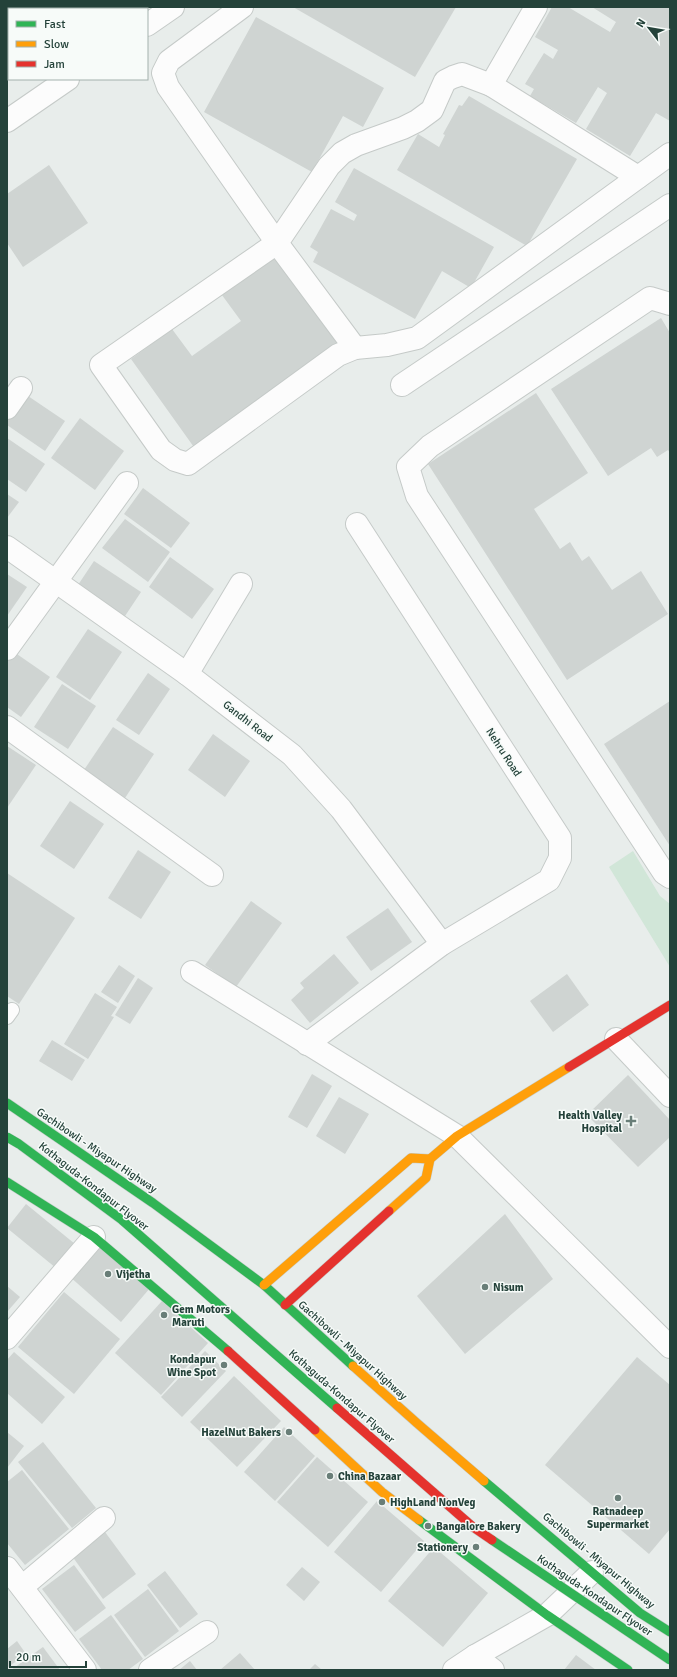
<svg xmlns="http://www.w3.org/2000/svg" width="677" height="1677" font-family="Signika,sans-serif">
<rect width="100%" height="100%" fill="#e8edeb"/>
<polygon fill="#d1e6d8" points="633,851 660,896 670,904 670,967 609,867"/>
<g fill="#cfd4d2">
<polygon points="293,7 456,7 415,77"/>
<polygon points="552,7 568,7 610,32 616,22 592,7 670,7 670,121 656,113 630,156 586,129 607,93 598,87 576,123 530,96 534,89 525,84 544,53 553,59 558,50 535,37"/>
<polygon points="256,17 384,88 363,127 343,116 312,172 204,112"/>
<polygon points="469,96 577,159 527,246 397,170 418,134 439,147 445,135 443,134 459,105 462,106"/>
<polygon points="49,165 88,223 23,267 7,243 7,194"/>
<polygon points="354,168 494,247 471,288 442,271 415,319 313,262 318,252 310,247 331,209 354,221 357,215 335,202"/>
<polygon points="273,252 341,345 196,450 131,359 172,329 192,356 241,321 219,291"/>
<polygon points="661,318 670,333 670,453 668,450 657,457 651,448 608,476 551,389"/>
<polygon points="536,393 588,473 534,509 560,549 570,542 582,561 589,556 612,590 641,571 668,614 567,680 428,464"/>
<polygon points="25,394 65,421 45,451 7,425 7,420"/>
<polygon points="80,418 124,451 95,490 51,458"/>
<polygon points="7,438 45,464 26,492 7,479"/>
<polygon points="143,488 190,523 171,548 124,514"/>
<polygon points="7,494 19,502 7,518"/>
<polygon points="125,519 170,552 148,582 102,548"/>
<polygon points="170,557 214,589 192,619 149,587"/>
<polygon points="94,561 141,592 123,619 76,588"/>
<polygon points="7,574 27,587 7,616"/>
<polygon points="88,629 122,652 90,700 56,677"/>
<polygon points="14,652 50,677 21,717 7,707 7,662"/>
<polygon points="148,673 170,689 139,735 116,720"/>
<polygon points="62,684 96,706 68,749 34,727"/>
<polygon points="670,701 670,846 604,744"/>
<polygon points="113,727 154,754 125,798 84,770"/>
<polygon points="213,734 250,761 225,797 188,770"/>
<polygon points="7,746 36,765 7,808"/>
<polygon points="70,801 104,824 74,869 40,846"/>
<polygon points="138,850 171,872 141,919 108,898"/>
<polygon points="7,873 75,918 19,1004 7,996"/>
<polygon points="251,901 282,923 236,987 205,965"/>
<polygon points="388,908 412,942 371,971 346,937"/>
<polygon points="334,954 359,983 310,1023 291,1000 304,988 300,983"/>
<polygon points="119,965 135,976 118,1003 101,992"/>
<polygon points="567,974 589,1005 553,1032 530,1001"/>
<polygon points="138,978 153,988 130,1024 115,1015"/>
<polygon points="95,993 117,1007 111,1016 114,1017 88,1059 64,1044"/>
<polygon points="52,1040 85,1060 72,1081 39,1061"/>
<polygon points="312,1074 332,1086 307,1128 288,1117"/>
<polygon points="628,1075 670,1120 670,1137 638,1167 587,1115"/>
<polygon points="339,1097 369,1114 345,1154 316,1136"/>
<polygon points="26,1204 75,1244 56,1268 7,1228"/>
<polygon points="505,1214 553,1279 465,1354 417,1296"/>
<polygon points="98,1243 150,1288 121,1322 69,1276"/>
<polygon points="7,1286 20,1297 7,1312"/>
<polygon points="64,1292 120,1339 74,1394 18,1347"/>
<polygon points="162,1301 208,1343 161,1395 115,1353"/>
<polygon points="205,1351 226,1371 182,1417 161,1397"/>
<polygon points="14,1352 65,1397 42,1424 7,1393 7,1360"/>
<polygon points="637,1357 670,1385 670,1529 649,1554 545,1465"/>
<polygon points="234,1376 281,1421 237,1467 190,1422"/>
<polygon points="284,1427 315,1456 275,1501 244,1472"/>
<polygon points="7,1432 24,1446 7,1468"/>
<polygon points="43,1442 96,1508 72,1528 18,1462"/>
<polygon points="317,1457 368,1502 328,1547 277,1502"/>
<polygon points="22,1470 69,1529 25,1565 7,1543 7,1482"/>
<polygon points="377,1501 424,1541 381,1592 334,1552"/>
<polygon points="105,1532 136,1574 103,1599 72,1556"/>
<polygon points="434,1547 488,1593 443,1647 388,1601"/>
<polygon points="74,1565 106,1608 75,1632 42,1589"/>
<polygon points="302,1567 320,1582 304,1601 286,1585"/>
<polygon points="165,1571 198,1614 180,1628 147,1585"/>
<polygon points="148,1589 179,1631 145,1657 114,1615"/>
<polygon points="111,1615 143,1659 128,1670 102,1670 79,1639"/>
<polygon points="17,1641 26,1654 7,1668 7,1649"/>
<polygon points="43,1647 60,1670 11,1670"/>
<polygon points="240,1653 255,1670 220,1670"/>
<polygon points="576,1655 596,1670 564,1670"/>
<polygon points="190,1661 197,1670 179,1670"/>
<polygon points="315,1664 322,1670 309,1670"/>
</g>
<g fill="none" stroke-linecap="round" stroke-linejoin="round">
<g stroke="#c5cac8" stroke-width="16">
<polyline id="lane" points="7,1017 12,1010"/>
</g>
<g stroke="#c5cac8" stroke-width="24">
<g id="street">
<polyline points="242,7 169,61 163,73 168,87 277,243 101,365 161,450 175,460 188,464 338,355 355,348 387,345 417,338 670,154"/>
<polyline points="147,25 173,7"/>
<polyline points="491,85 638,177"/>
<polyline points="7,121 68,79"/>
<polyline points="670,304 650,298 430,446 408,467 417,496 664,873 670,877"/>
<polyline points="355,348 277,243 329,166 342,153 356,145 403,128 417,121 432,110 445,81 453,77 462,74 491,85 536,7"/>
<polyline points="402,385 670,205"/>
<polyline points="7,408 21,388"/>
<polyline points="7,547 187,674 292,755 341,809 442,944"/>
<polyline points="7,649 127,483"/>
<polyline points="187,674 241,584"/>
<polyline points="7,727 212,875"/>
<polyline points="192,972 457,1136 670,1347"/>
<polyline points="616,1039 670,1096"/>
<polyline points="307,1044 442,944 549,880 560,858 560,838 357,524"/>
<polyline points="7,1338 94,1237"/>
<polyline points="7,1568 85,1670"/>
<polyline points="22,1587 104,1518"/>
<polyline points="475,1656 493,1670"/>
<polyline points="150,1670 207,1632"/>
<polyline points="454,1670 475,1656 547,1615 592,1572"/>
</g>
</g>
<g stroke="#c3cbc8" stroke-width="10">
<g id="fast">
<polyline points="7,1103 153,1203 264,1285 353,1366"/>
<polyline points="7,1182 94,1237 228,1351"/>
<polyline points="484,1481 640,1613 670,1632"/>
<polyline points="419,1520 547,1615 628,1670"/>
</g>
</g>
<g stroke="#c3cbc8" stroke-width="10">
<g id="slow">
<polyline points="389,1211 426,1178 430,1159 457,1136 569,1067"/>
<polyline points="264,1285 411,1158 430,1159"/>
<polyline points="353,1366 418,1424 484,1481"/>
<polyline points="315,1430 382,1492 419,1520"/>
</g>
</g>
<g stroke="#c3cbc8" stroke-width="10">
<g id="jam">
<polyline points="569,1067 670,1005"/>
<polyline points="285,1305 389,1211"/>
<polyline points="228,1351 315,1430"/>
</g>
</g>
<use href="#lane" stroke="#fcfcfc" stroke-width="14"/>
<use href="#street" stroke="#fcfcfc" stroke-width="22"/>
<use href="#fast" stroke="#30b455" stroke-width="9"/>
<use href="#slow" stroke="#ff9f0a" stroke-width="9"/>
<use href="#jam" stroke="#e5322d" stroke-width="9"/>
<g stroke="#c3ccc9" stroke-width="10" stroke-linecap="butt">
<g id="fast-bridge">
<polyline points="7,1137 19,1144 122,1220 337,1408"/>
<polyline points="492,1540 670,1660"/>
</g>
</g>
<g stroke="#c3ccc9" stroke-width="10" stroke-linecap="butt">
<polyline id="jam-bridge" points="337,1408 473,1527 492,1540"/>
</g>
<use href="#fast-bridge" stroke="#30b455" stroke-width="9"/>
<use href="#jam-bridge" stroke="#e5322d" stroke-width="9"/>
</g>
<g fill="#697e78" stroke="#f7fbf9" stroke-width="1.5">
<path d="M629 1115h4v4h4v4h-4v4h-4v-4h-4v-4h4z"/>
<circle cx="108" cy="1274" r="4"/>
<circle cx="485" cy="1287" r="4"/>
<circle cx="164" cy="1315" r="4"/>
<circle cx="224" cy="1365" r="4"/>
<circle cx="289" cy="1432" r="4"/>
<circle cx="330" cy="1476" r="4"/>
<circle cx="618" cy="1498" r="4"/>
<circle cx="382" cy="1502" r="4"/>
<circle cx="428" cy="1526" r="4"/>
<circle cx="476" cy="1547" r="4"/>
</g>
<g text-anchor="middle" stroke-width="3" stroke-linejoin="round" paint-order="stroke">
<g font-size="11" fill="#24423a" stroke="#f7fbf9">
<text transform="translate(248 721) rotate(38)" y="4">Gandhi Road</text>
<text transform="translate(504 752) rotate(57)" y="4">Nehru Road</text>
<text transform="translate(97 1150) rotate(34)" y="4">Gachibowli - Miyapur Highway</text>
<text transform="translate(94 1186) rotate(38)" y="4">Kothaguda-Kondapur Flyover</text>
<text transform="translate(353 1350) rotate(42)" y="4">Gachibowli - Miyapur Highway</text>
<text transform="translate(342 1396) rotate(41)" y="4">Kothaguda-Kondapur Flyover</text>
<text transform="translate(599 1560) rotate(40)" y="4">Gachibowli - Miyapur Highway</text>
<text transform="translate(595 1595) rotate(34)" y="4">Kothaguda-Kondapur Flyover</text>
</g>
<g font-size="11" font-weight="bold" fill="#24423a" stroke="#f7fbf9" text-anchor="start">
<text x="622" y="1119" text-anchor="end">Health Valley<tspan x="622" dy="13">Hospital</tspan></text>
<text x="116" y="1278">Vijetha</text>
<text x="493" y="1291">Nisum</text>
<text x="172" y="1313">Gem Motors<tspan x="172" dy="13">Maruti</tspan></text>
<text x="216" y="1363" text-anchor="end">Kondapur<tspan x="216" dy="13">Wine Spot</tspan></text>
<text x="281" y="1436" text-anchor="end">HazelNut Bakers</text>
<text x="338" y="1480">China Bazaar</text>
<text x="390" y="1506">HighLand NonVeg</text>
<text x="618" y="1515" text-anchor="middle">Ratnadeep<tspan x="618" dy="13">Supermarket</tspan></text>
<text x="436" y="1530">Bangalore Bakery</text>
<text x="468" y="1551" text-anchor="end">Stationery</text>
</g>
</g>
<rect width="677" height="1677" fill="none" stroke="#24423a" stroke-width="16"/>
<rect x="8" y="8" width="140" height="72" fill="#f7fbf9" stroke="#a3b1ad"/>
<rect x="16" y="21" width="20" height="6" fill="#30b455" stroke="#a3b1ad"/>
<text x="44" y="28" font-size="12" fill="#24423a">Fast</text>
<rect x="16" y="41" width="20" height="6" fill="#ff9f0a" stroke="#a3b1ad"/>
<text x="44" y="48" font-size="12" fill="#24423a">Slow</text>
<rect x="16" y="61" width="20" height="6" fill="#e5322d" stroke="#a3b1ad"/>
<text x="44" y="68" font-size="12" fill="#24423a">Jam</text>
<g transform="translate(649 28) rotate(301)" stroke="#f7fbf9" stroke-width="3" paint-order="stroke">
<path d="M0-3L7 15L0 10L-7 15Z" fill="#24423a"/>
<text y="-6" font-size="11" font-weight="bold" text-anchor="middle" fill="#24423a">N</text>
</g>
<path d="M10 1661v6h76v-6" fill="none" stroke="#24423a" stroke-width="2"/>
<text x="16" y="1661" font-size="12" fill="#24423a" stroke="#f7fbf9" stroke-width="3" paint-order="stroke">20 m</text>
</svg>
